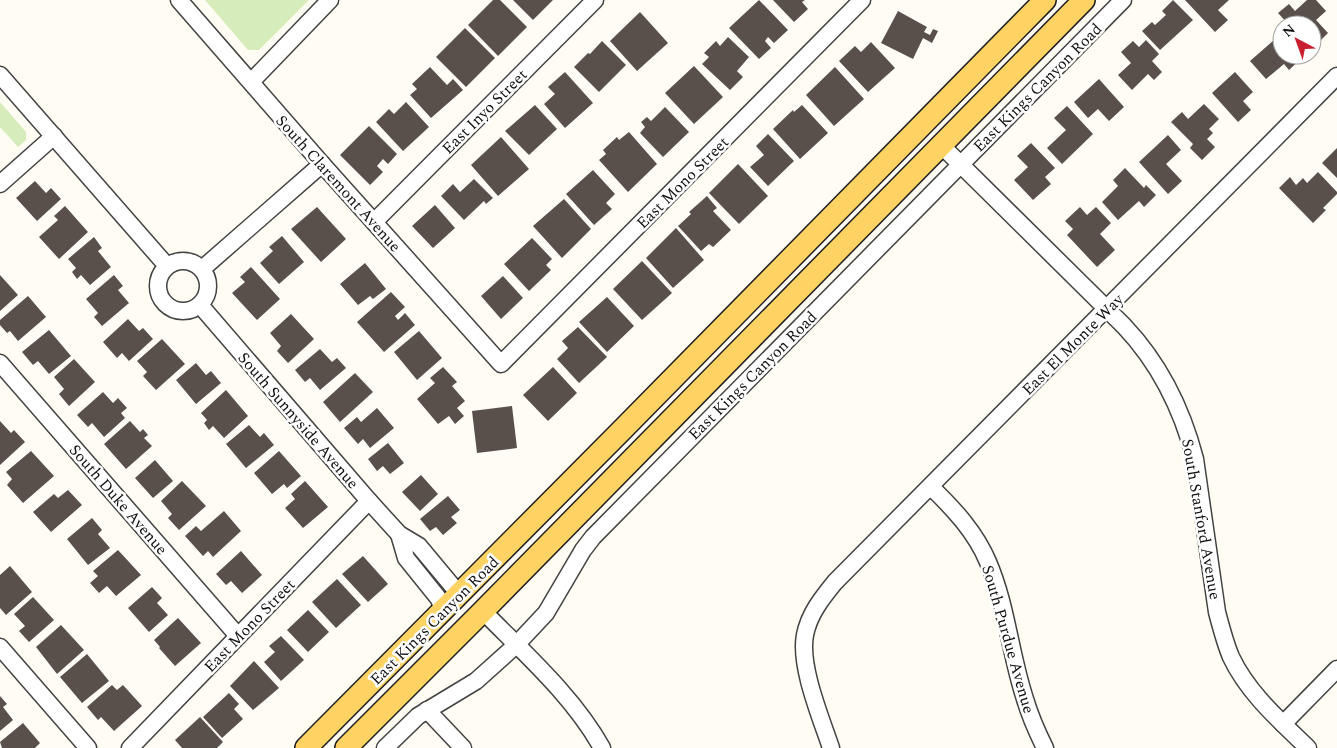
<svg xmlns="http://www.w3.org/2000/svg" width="1337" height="748" font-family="Spectral,serif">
<rect width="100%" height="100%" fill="#fffcf3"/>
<g fill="#d6ecba">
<polygon points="205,0 309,0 259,50 248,50"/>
<polygon points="0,102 26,132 26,140 18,147 0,127"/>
</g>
<g fill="#59504c">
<polygon points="493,0 500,0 527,27 498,56 468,25"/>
<polygon points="513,0 553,0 533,20"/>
<polygon points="759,0 788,30 774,43 768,37 765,41 771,48 759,59 729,28"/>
<polygon points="773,0 805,0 802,2 808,9 794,22"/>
<polygon points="1173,0 1193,20 1160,50 1142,31 1152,22 1155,25 1166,15 1162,11"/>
<polygon points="1185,0 1229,0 1218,10 1228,20 1215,32"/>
<polygon points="1307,0 1316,0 1326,11 1316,20 1328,33 1312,49 1312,25 1289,25 1278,13 1289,4 1295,11"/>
<polygon points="898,11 927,27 924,32 930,35 933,29 938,31 932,43 923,38 913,59 881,43"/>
<polygon points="640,12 668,43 637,71 610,41"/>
<polygon points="465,28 495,58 466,87 436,57"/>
<polygon points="1282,33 1282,55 1301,55 1303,57 1289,70 1284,64 1266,79 1250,61"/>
<polygon points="728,37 749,57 737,71 743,77 730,90 702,64 709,57 704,53 716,41 720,46"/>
<polygon points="1146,40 1159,54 1152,61 1162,72 1154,80 1148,74 1132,90 1118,75 1131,63 1121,52 1133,41 1139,47"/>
<polygon points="602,41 626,65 599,92 574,67 588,53 590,54"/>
<polygon points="871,42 895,68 868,92 839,61 855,46 861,52"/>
<polygon points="694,66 723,97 694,124 665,93"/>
<polygon points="430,67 447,85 453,79 463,90 431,118 410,95 417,89 412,84"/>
<polygon points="835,67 864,99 834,126 806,95"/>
<polygon points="565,72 593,103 565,128 544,104 555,94 548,87"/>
<polygon points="1235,72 1253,92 1243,101 1251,110 1238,122 1212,93"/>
<polygon points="1099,79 1124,107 1109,121 1098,109 1088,118 1074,102"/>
<polygon points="406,102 429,127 403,151 376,122 389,109 394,114"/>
<polygon points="1204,104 1219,119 1209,129 1213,133 1207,139 1215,147 1202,160 1190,148 1193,144 1171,122 1182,112 1188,119"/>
<polygon points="535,105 557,129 529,155 505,131"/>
<polygon points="802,105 828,133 800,159 773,129 793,110 794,112"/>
<polygon points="1067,106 1093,134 1062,164 1047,148 1066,130 1054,118"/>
<polygon points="665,107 689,132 663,157 640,133 645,127 641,122 647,117 651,121"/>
<polygon points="369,126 397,154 388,164 383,159 377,166 383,172 370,185 340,155"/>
<polygon points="629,132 657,164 628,192 599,160 606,154 603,150 617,137 619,140"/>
<polygon points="768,134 794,161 768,186 750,167 764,155 756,146"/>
<polygon points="1168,135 1181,150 1166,164 1182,181 1168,194 1139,162"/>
<polygon points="501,137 529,169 498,196 471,165"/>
<polygon points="1031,143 1055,168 1045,177 1051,184 1033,200 1014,180 1028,167 1017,156"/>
<polygon points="1337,148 1337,178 1322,163"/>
<polygon points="738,164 768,196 739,224 709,193"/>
<polygon points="1125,168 1144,188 1146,185 1156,195 1144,207 1139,201 1118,220 1102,202 1118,186 1113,180"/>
<polygon points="593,170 615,194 606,203 612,209 594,225 566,194"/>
<polygon points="1318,172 1337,192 1337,194 1323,208 1326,210 1313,223 1279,188 1290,177 1296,185 1303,178 1307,183"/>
<polygon points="474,179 493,198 486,204 484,201 464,220 441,196 453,184 460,192"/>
<polygon points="35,181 46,193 51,188 61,199 37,221 16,198"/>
<polygon points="707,196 717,208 713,211 731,230 713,247 709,244 701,251 678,226 691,214 689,212"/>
<polygon points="564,199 591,229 562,258 533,226"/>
<polygon points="435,205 455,228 433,248 412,226"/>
<polygon points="65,206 88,232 59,259 39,237 58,220 54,216"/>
<polygon points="317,207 346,239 321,262 291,229"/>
<polygon points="1080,207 1087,215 1096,207 1111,223 1100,234 1115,250 1097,267 1067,235 1073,229 1065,221"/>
<polygon points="676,228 704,260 673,288 646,258"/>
<polygon points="282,236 304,262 279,284 260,263 273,251 269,247"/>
<polygon points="94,237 102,248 98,251 111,267 90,285 81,275 77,279 72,272 76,268 68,259"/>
<polygon points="532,238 552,259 546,265 551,270 529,291 504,264"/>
<polygon points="642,261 672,293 642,320 613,289"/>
<polygon points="365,263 386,289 373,299 370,296 358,305 340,284"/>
<polygon points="251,267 280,299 257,320 232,293 245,282 240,277"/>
<polygon points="0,275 18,295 0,311"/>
<polygon points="114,275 123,286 118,290 129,303 102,326 94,317 98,313 86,299"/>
<polygon points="503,276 523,298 501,319 481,296"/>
<polygon points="391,292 405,307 395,316 398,320 405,313 415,325 384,352 357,322"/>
<polygon points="28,296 46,317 18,341 10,331 7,333 0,325 0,320"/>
<polygon points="607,297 634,326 607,352 579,322"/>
<polygon points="291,314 314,339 288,363 277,351 281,346 270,333"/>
<polygon points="128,319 139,331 143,328 153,339 129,361 122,353 117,358 103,342"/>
<polygon points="578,327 607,357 579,383 557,359 568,348 562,341"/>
<polygon points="49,330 71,356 49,374 38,361 33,365 22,352"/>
<polygon points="419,331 442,358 417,380 394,352"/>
<polygon points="162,339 185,364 156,390 143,376 147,372 137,361"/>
<polygon points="320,349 332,362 337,358 346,368 320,390 310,378 305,382 295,370"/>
<polygon points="74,359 95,382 69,406 59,394 64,389 54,377"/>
<polygon points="196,363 206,375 211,371 221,383 196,404 176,380"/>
<polygon points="443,367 457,382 452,386 465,401 457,408 464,416 455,424 449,416 438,424 417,399 435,383 430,378"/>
<polygon points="553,367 577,393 548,421 523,395"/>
<polygon points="355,373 373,392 340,422 323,402"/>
<polygon points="226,390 248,416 224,438 213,426 209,430 204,423 207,420 201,413"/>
<polygon points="103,392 113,403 118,398 127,408 121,413 125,418 104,437 92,423 88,427 77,415"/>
<polygon points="512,406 517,448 477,453 472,411"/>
<polygon points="377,408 394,428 370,448 363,439 358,444 344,428 357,417 361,422"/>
<polygon points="0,421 11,433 14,430 25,442 0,465"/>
<polygon points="130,421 140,432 143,429 148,435 144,438 152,446 126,469 104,444"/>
<polygon points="249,425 260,437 264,433 274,445 246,468 226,444"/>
<polygon points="388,443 404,463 390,474 383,466 377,471 368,459"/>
<polygon points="31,451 54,476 23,503 7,485 12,479 6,472"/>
<polygon points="279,451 301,476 287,488 284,484 272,494 254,473"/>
<polygon points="155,460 173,481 153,498 135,478"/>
<polygon points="421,475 438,494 420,511 402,492"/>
<polygon points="182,481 206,506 179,530 168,518 172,514 161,501"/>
<polygon points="305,481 328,507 303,528 285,508 295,499 291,494"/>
<polygon points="68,490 82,505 51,532 33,512 54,494 58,498"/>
<polygon points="448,496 460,510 451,517 457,523 443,535 436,527 430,531 420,519"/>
<polygon points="224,511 241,531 213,557 208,551 203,556 185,536 196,526 201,531"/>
<polygon points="92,518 102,530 98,534 110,548 88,565 67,539"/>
<polygon points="118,550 141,575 116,596 107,586 99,593 90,583 98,576 93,571"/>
<polygon points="241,551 262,575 242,593 231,581 226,585 216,574"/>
<polygon points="363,556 388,584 368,602 342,574"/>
<polygon points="10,566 32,592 6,615 0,608 0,575"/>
<polygon points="337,579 361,605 336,628 312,602"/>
<polygon points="152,587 162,598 157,603 168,615 149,632 128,608"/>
<polygon points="33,597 54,620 29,642 19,631 25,626 14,614"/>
<polygon points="308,610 329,632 308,652 287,630"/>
<polygon points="178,618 201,643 175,666 159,648 160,647 154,640"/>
<polygon points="61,625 84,650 57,674 36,647"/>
<polygon points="281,636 304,660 281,681 264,662 275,652 269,646"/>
<polygon points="87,654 109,681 82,703 60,677"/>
<polygon points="254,661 279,688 253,710 230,686"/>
<polygon points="112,685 117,690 123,685 142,706 114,731 101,717 98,720 87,707"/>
<polygon points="229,693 239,704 234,709 243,719 222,738 203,717"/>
<polygon points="0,696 7,704 3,707 13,720 0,731"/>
<polygon points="200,717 223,742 217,748 182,748 175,740"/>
<polygon points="23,723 40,743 35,748 2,748 0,742"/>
</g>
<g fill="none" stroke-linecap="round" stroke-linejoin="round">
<g stroke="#434343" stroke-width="19">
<g id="minor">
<polyline points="179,0 322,164 501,364 862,0"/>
<polyline points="0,75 167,266"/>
<polyline points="251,82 330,0"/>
<path d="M941,145l183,181c36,38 58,83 71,133l22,153c4,15 8,31 14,45 17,36 48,63 77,91"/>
<polyline points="0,184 54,136"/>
<polyline points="374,222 595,0"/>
<circle cx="183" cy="286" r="25"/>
<polyline points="202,269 322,164"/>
<polyline points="200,305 369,501 399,534 419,546 459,594"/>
<polyline points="0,363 238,636"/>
<path d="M931,487c23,22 45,46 57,75 19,44 22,92 37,137 5,17 12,33 20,49"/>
<polyline points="399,534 406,558 439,599 443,610"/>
<path d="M483,611c42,43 90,85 119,137"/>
<polyline points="0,647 88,748"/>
<polyline points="427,710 463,748"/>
<polyline points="1283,724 1337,669"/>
<polyline points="130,748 369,501"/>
<polyline points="385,748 418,716 476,681 516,645 546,613 583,550 593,537 1123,0"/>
<path d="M831,748c-10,-30 -32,-82 -26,-113 4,-21 17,-37 30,-53l502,-506"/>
</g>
</g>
<g stroke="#212121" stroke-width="24">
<g id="major">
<polyline points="306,748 623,429 1045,0"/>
<polyline points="346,748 483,611 1084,0"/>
</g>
</g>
<use href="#minor" stroke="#fff" stroke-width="16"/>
<use href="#major" stroke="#ffd363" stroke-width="21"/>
</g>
<g text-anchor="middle" stroke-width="5" stroke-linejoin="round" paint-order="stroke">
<g font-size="16" fill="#101010" stroke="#fff">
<text transform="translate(1037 87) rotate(-45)" y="6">East Kings Canyon Road</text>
<text transform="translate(484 111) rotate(-45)" y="6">East Inyo Street</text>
<text transform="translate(682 182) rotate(-45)" y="6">East Mono Street</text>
<text transform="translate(339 183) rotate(48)" y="6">South Claremont Avenue</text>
<text transform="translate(1072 344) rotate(-45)" y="6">East El Monte Way</text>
<text transform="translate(752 375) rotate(-45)" y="6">East Kings Canyon Road</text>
<text transform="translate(299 420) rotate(49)" y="6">South Sunnyside Avenue</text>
<text transform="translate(119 499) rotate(49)" y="6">South Duke Avenue</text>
<text transform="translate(1202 519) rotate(80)" y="6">South Stanford Avenue</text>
<text transform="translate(434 620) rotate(-45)" y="6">East Kings Canyon Road</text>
<text transform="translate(249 625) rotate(-46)" y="6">East Mono Street</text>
<text transform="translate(1009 639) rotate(74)" y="6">South Purdue Avenue</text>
</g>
</g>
<g transform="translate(1297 40) rotate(319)"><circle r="24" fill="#ffffff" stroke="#9f9f9f"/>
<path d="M0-4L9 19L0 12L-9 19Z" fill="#c91f2e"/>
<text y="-8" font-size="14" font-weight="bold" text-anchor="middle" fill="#101010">N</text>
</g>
</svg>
